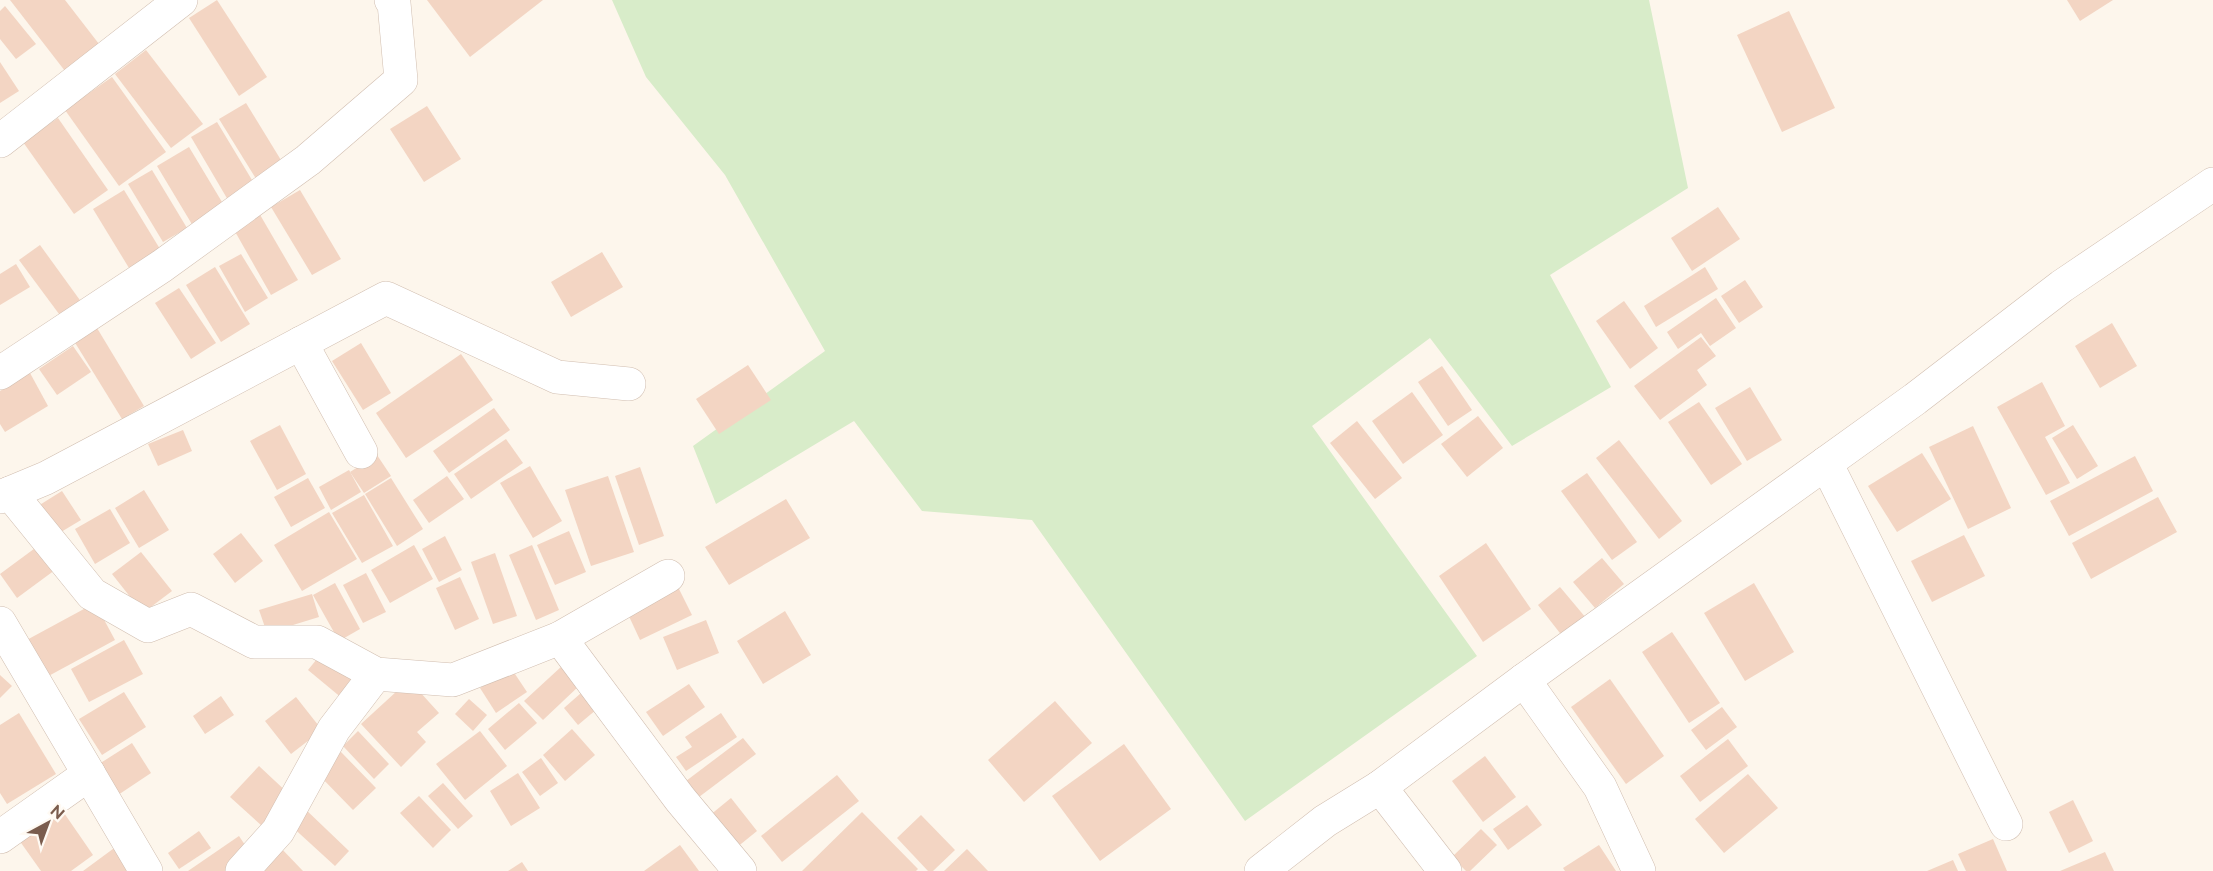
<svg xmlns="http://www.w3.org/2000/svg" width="2213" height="871" font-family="Raleway,sans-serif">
<rect width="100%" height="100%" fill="#fdf6ec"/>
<polygon fill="#d8ecc9" points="612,0 1649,0 1688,188 1550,275 1611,387 1512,446 1430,338 1312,426 1477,656 1245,821 1032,520 922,511 854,421 716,504 693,446 825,351 725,175 646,77"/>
<g fill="#f3d5c3">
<polygon points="10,0 65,0 99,44 65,71"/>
<polygon points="217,0 267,77 239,96 189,18"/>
<polygon points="427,0 543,0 470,57"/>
<polygon points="2067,0 2113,0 2080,21"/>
<polygon points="5,6 36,44 16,59 0,39 0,11"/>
<polygon points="1789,11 1835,108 1782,132 1737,35"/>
<polygon points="146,50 203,124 171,148 115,74"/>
<polygon points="0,62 19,91 0,103"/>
<polygon points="112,77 166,152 119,186 65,110"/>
<polygon points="246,103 284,165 258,182 219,119"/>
<polygon points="427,106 461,159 424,182 390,129"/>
<polygon points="58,118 108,190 74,214 23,142"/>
<polygon points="217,122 255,185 228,200 191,137"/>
<polygon points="189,147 225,207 193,226 157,166"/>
<polygon points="152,170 187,228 163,242 128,184"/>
<polygon points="124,190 160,249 129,268 93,209"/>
<polygon points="300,190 341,259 312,275 271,207"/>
<polygon points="1718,207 1740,239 1692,271 1671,238"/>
<polygon points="259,213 298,280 271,295 233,228"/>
<polygon points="40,245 82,303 62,318 19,260"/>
<polygon points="602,252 623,287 571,317 551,282"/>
<polygon points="241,254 268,298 245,312 219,266"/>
<polygon points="16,264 30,287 0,305 0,274"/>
<polygon points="215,267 250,324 221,342 186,285"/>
<polygon points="1705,267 1718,289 1656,327 1644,306"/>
<polygon points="1745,280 1763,307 1739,323 1721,296"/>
<polygon points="179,288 216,343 191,359 155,303"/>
<polygon points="1716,298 1736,328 1710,346 1701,333 1678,349 1667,332"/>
<polygon points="1624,301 1658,348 1630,369 1596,321"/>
<polygon points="2112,323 2137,366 2100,388 2075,346"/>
<polygon points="97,328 144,406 122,419 74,341"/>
<polygon points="1701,337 1716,356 1697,370 1707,385 1660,420 1634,386"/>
<polygon points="361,343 391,393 363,410 332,361"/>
<polygon points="73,346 91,372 57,395 39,369"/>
<polygon points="461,354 493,400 406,458 376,413"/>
<polygon points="748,365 771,400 719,434 696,399"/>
<polygon points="1442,366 1472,410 1448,426 1418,382"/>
<polygon points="30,373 48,406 5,432 0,424 0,391"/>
<polygon points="2042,382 2065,426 2045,437 2070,483 2046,495 1997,407"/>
<polygon points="1750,387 1782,440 1747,461 1715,408"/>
<polygon points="1412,392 1443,435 1403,464 1372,421"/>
<polygon points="1699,402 1742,464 1711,485 1668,422"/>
<polygon points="494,408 510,430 449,473 433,451"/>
<polygon points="1478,416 1503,448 1467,477 1441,444"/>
<polygon points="1357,421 1402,478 1375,499 1330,443"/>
<polygon points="280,425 306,474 277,490 250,441"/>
<polygon points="2073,425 2098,466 2077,479 2052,438"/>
<polygon points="1973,426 2011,508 1968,529 1929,447"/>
<polygon points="183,430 192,451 158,466 148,444"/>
<polygon points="506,439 523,463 471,499 454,474"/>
<polygon points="1619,440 1682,521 1659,539 1596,458"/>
<polygon points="1922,453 1951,499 1897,532 1868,486"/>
<polygon points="377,455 391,476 364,493 350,472"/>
<polygon points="2135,456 2153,491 2069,536 2050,501"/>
<polygon points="530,466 562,521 533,538 500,483"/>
<polygon points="640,467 664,536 639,545 615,476"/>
<polygon points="349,470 361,492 331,510 319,487"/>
<polygon points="1587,473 1637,542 1612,560 1561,491"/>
<polygon points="447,476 464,499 429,523 413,500"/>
<polygon points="608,476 634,552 591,566 565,490"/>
<polygon points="308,478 325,508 291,527 274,497"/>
<polygon points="391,478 423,529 397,546 365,494"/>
<polygon points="144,490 169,530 139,548 115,508"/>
<polygon points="62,491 81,520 56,535 38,506"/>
<polygon points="364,495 393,546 362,563 332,513"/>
<polygon points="2158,497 2177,532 2091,579 2072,543"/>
<polygon points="786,499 810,538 729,585 705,547"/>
<polygon points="110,509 130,543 95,564 75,529"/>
<polygon points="329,512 357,559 302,591 274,545"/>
<polygon points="569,531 586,572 555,585 537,545"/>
<polygon points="241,533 263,561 235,583 213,554"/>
<polygon points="1964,535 1985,576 1932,602 1911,561"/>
<polygon points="445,536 462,570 439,582 422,549"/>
<polygon points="42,543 59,567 17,598 0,574"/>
<polygon points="1486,543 1531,609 1483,642 1439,576"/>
<polygon points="414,545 433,579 390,603 371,570"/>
<polygon points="532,545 559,610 536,620 509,555"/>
<polygon points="141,552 172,591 143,613 112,574"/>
<polygon points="495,553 517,616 493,624 471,562"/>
<polygon points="1602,558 1624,584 1595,608 1573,582"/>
<polygon points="366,573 386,612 363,623 343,585"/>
<polygon points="460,577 479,619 455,630 436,588"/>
<polygon points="335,583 360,629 339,641 313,595"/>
<polygon points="1754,583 1794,652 1745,681 1704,613"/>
<polygon points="678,587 692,615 640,640 627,612"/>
<polygon points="1560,587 1586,618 1563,637 1538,605"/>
<polygon points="312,594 319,617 267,633 259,610"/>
<polygon points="95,603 115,640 43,679 23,642"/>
<polygon points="785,611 811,655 763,684 737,641"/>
<polygon points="706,620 719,653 677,670 663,637"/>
<polygon points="1672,632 1720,703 1689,723 1642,652"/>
<polygon points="124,640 143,674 89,702 71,669"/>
<polygon points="325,649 360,678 343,699 308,670"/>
<polygon points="562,666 580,685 543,720 524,701"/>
<polygon points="511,668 527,692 496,713 480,688"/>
<polygon points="0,675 12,686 0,698"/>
<polygon points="1610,679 1664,756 1626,784 1571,707"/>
<polygon points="409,680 439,713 417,732 426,742 401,767 361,724"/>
<polygon points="689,684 705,707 663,736 646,712"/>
<polygon points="589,686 603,704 578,725 564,708"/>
<polygon points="124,692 146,727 102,755 79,719"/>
<polygon points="221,696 234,715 205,734 193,716"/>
<polygon points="296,697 322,730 291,754 265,721"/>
<polygon points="469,699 487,715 473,731 455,714"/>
<polygon points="1055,701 1092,743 1024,802 988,760"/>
<polygon points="519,703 537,723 505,750 488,729"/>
<polygon points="1722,707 1737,727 1706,750 1691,730"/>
<polygon points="19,713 56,774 7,804 0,793 0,725"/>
<polygon points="721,713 737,737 686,771 676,757 692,747 685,737"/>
<polygon points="572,729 595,755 565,781 543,755"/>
<polygon points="358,731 389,764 374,779 343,746"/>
<polygon points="480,731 507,766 465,800 436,764"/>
<polygon points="743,738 756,754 699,797 686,781"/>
<polygon points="1728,739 1748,766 1700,802 1680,776"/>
<polygon points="132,743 151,773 118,795 99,764"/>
<polygon points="1124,744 1171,809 1100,861 1052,796"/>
<polygon points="341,752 376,788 353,810 318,774"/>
<polygon points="1485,756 1516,797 1483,822 1452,781"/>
<polygon points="541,758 558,783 540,796 522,772"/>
<polygon points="259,766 290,795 262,826 230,797"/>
<polygon points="518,773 540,808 511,826 490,791"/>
<polygon points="1748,774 1778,808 1724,853 1695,819"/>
<polygon points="837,775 859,801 782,862 761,836"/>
<polygon points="443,783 473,816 458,829 428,796"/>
<polygon points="419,796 451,830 433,848 400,813"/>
<polygon points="731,798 757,831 736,848 709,816"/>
<polygon points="2073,800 2093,841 2069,853 2049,812"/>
<polygon points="1527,805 1542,825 1508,850 1493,829"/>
<polygon points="303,807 349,851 335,866 288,823"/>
<polygon points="62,810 93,855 71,871 41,871 19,840"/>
<polygon points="862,812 918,869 916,871 802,871"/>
<polygon points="921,815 955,850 933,871 928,871 897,838"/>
<polygon points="1481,829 1497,845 1470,871 1466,871 1452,857"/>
<polygon points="199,831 211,848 179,869 168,853"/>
<polygon points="239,836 251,854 227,871 188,871"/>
<polygon points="1993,839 2007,871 1966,871 1958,854"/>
<polygon points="278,845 303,871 250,871"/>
<polygon points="680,845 699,871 644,871"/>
<polygon points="1599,845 1616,871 1565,871 1563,868"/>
<polygon points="117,846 132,866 126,871 83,871"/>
<polygon points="967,849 988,871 944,871"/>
<polygon points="2105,852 2114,871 2060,871"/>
<polygon points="1953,860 1958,871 1927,871"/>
<polygon points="522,862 528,871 508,871"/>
</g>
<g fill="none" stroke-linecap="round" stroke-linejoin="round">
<g stroke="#d1beb0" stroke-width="34">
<g id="minor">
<polyline points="0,141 181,0"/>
<polyline points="301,343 361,452"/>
<polyline points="0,373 162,266 308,160 401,80 394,3 391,0"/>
<polyline points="1826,463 2006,824"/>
<polyline points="10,493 46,478 386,298 557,377 629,384"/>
<polyline points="0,497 10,493 92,594 148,626 191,609 254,642 317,642 376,674 453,680 560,638 668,576"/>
<polyline points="0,623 146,871"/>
<polyline points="560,638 680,799 740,871"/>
<polyline points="1524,680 1600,787 1639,871"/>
<polyline points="1380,787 1445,871"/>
<polyline points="0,837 89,774"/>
<polyline points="242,871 278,831 334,729 376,674"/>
<polyline points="1261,871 1325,821 1380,787 1524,680 1915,399 2062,286 2213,184"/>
</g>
</g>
<use href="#minor" stroke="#fff" stroke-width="33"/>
</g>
<g transform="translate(48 823) rotate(41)" stroke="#fffaf3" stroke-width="4.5" paint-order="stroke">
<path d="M0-4.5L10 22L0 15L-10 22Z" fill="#7a5c4d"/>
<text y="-9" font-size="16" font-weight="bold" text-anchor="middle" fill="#7a5c4d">N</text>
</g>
</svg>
